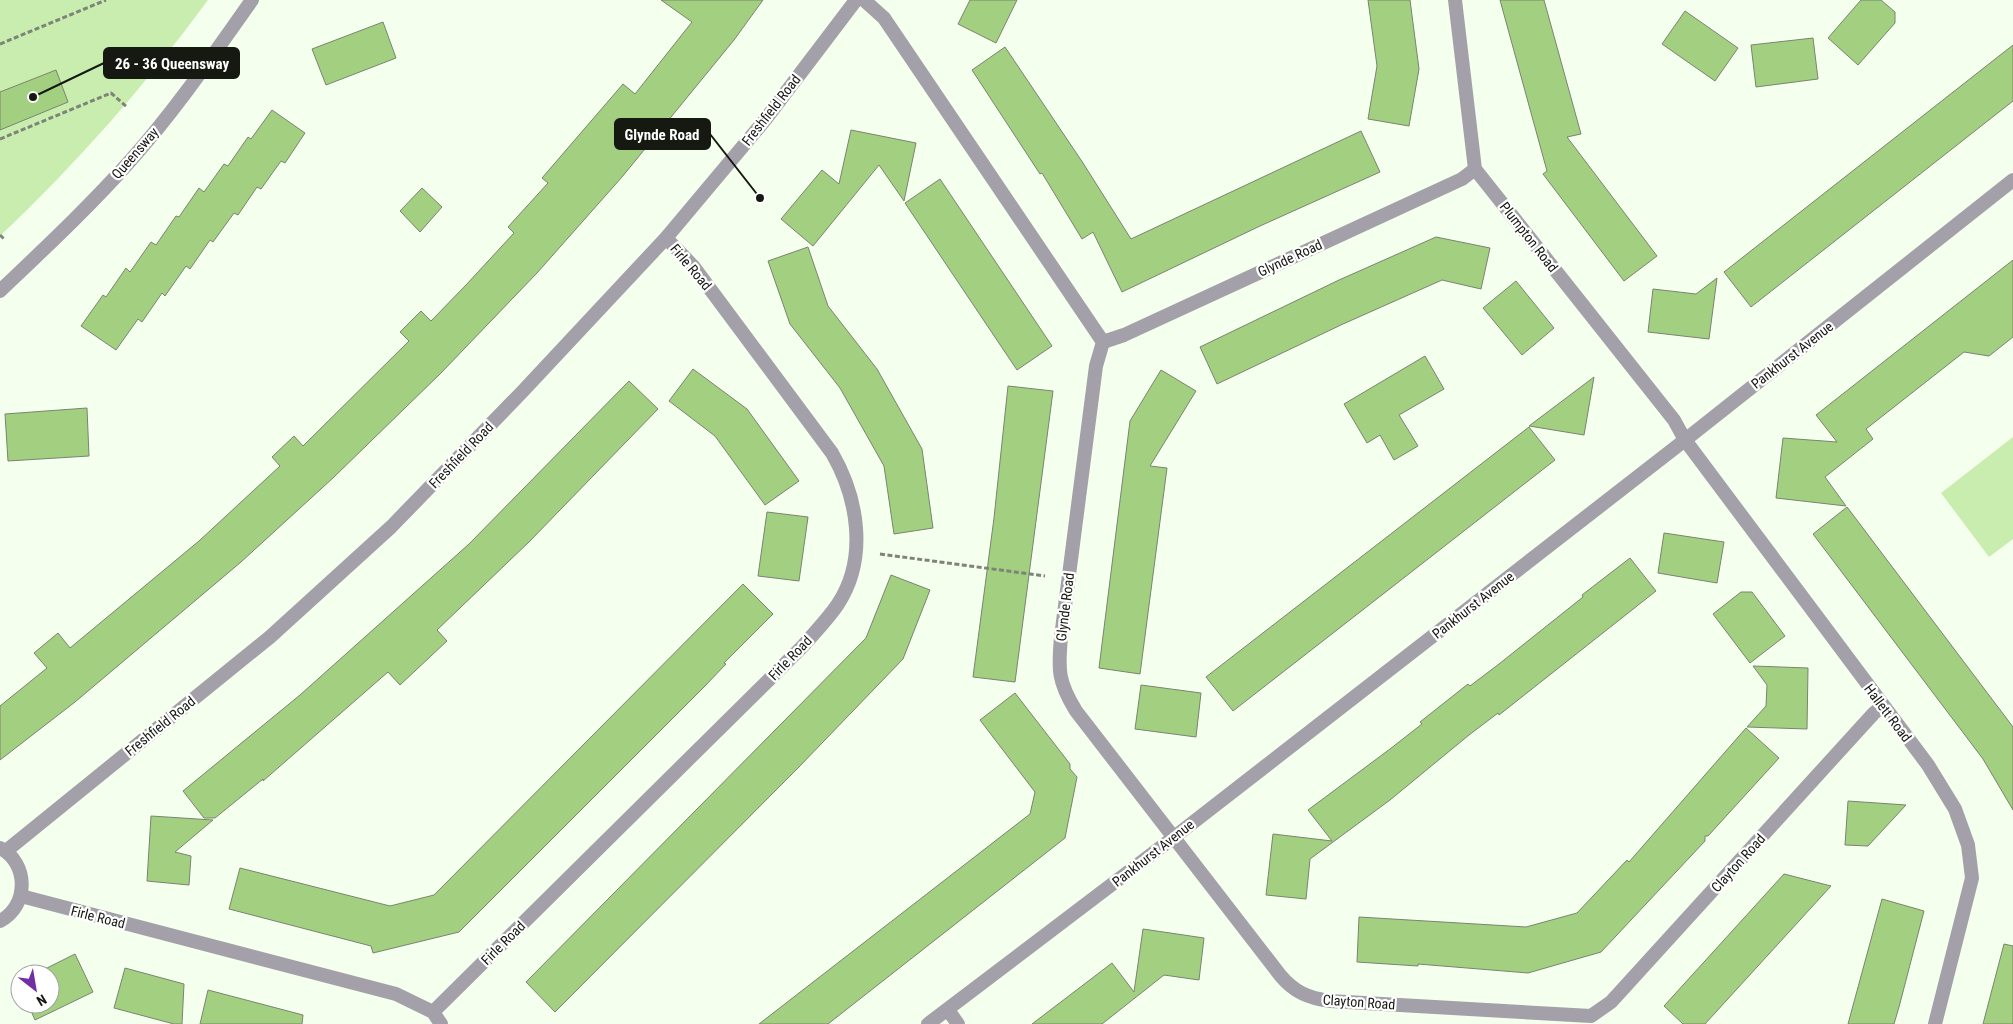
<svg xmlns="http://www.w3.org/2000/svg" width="2013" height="1024" font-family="'Roboto Condensed',sans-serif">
<rect width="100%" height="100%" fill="#f5ffee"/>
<g fill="#c9edaf">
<path d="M0,0h208c-62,85 -132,164 -208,236z"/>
<polygon points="2013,437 2013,539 1989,557 1941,493"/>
</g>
<g fill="#a3d080" stroke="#798471">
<polygon points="661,0 763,0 734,40 622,177 537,273 441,373 333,478 241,562 75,702 0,760 0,706 47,668 34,653 58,633 70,648 199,541 280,466 272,457 294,436 303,446 409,341 400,332 421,311 431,321 466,285 514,233 508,227 548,183 542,178 623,84 635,94 692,22"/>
<polygon points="970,0 1017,0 996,43 958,24"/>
<polygon points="1368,0 1410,0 1419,69 1409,126 1368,119 1377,66"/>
<polygon points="1500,0 1544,0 1581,134 1567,137 1657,256 1624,281 1543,174 1547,171"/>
<polygon points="1861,0 1881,0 1895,12 1895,23 1858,65 1828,38"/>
<polygon points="1685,11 1738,48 1715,81 1662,44"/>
<polygon points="383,22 396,58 326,85 312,49"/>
<polygon points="1813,38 1818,79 1756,87 1751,45"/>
<polygon points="2013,45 2013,101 1751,307 1724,272"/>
<polygon points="1005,47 1083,163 1131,239 1361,131 1380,172 1260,226 1122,292 1093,232 1082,239 1042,173 1040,174 972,70"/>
<polygon points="56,70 68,102 0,130 0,92"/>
<polygon points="272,110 305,133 285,163 281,161 261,189 257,187 238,215 234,213 213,242 210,240 190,269 186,266 165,296 162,293 142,322 138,319 116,350 81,326 103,295 106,297 126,268 130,272 151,242 156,245 176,216 179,217 199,188 204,192 224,164 228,166 248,137 251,139"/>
<polygon points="851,130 916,143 904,201 879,165 813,246 781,219 822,170 839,184"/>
<polygon points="940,179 1052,346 1017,370 905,203"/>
<polygon points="422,188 442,207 420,232 400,211"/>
<polygon points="1436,237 1490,248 1481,289 1442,280 1343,324 1217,384 1200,347 1339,280"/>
<polygon points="808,247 828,306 877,369 922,449 933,528 894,534 884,466 840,388 790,324 768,261"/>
<polygon points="2013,260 2013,337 1989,356 1964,352 1866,429 1873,439 1825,477 1846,506 1776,498 1783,438 1837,442 1816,415"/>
<polygon points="1717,278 1709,339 1648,332 1653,289 1696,294"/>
<polygon points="1516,281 1554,328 1522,355 1483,308"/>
<polygon points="1425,356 1444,389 1399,415 1418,446 1394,460 1380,435 1367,443 1344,404"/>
<polygon points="693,369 747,409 799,481 765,505 715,436 669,401"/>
<polygon points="1161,370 1196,391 1150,466 1167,468 1140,674 1099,668 1130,421"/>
<polygon points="1594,377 1584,435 1529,426"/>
<polygon points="629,381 658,409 530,541 437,630 447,641 400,685 388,672 263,781 263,779 215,818 204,818 183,791 300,695 469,544"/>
<polygon points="1008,386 1053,391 1015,682 973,677 994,518"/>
<polygon points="87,408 89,456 8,461 5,414"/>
<polygon points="1529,427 1555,460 1233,711 1206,677"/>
<polygon points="1847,507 2013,727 2013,810 1983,759 1813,534"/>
<polygon points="767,512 808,517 799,581 758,576"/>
<polygon points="1664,533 1724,542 1717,583 1658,573"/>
<polygon points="1630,558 1656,591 1499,715 1498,713 1469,735 1390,800 1310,859 1306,899 1266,895 1273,834 1332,841 1308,810 1390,749 1422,724 1420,722 1468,684 1470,686 1499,664 1583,597 1582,595"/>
<polygon points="891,575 930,590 903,659 798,768 555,1012 526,982 866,638"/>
<polygon points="743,584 773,614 724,663 726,664 704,687 459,932 373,953 371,946 229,909 240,868 390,906 434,895"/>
<polygon points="1741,592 1752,592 1785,636 1750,663 1713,614"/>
<polygon points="1753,666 1808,668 1807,729 1747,727 1766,706 1767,685"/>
<polygon points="1141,685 1201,693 1196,737 1135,729"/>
<polygon points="1015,693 1070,764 1070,769 1077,777 1065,838 828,1024 759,1024 1030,814 1035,792 980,720"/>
<polygon points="1746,728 1779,758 1708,836 1705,836 1705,841 1601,952 1528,973 1418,964 1418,966 1357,962 1359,917 1526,927 1577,913 1627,860 1629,862"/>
<polygon points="1848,801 1906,805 1868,846 1845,845"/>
<polygon points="151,816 213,820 175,852 191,856 189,885 147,881"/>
<polygon points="1784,874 1831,886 1705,1024 1683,1024 1664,1006"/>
<polygon points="1882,899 1924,911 1899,1007 1894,1024 1848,1024"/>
<polygon points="1143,929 1204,938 1199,980 1164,975 1102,1024 1032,1024 1112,963 1134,992"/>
<polygon points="2004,944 2013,946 2013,1024 1983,1024"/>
<polygon points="75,954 93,992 35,1020 28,1004 50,1004 50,974 35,974"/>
<polygon points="125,968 184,984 182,1024 174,1024 114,1008"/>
<polygon points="208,990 303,1015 302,1024 200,1024"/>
</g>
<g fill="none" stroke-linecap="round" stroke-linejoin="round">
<g stroke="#7d8478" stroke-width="3" stroke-dasharray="5 2.5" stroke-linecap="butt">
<polyline points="0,44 106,0"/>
<polyline points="0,139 111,93 127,107"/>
<polyline points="0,235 4,239"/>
<polyline points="880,554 1045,576"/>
</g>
<polyline stroke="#a4a0a9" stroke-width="14" points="948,1010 958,1024"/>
<g stroke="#a4a0a9" stroke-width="14">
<path d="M864,0l20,18 219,324 -7,24 -35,271c-3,33 -3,45 15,74l204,264c14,17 28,23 50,26l261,15 20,-14 263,-289 9,-7"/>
<polyline points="1455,0 1475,169 1674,420 1685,440 1928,765 1955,809 1968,845 1972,878 1935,1024"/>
<path d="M0,291c44,-42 89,-84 130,-130 45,-50 83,-106 122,-161"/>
<polyline points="1103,342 1124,335 1462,179 1475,169"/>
<path d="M0,848c29,15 29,58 0,73"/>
<polyline points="6,851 270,637 391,527 522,392 666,238 765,120 856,0"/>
<polyline points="21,896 396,994 433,1012 441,1024"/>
<path d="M433,1012l370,-366c12,-14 25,-27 35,-42 30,-46 20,-106 -6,-151l-139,-187 -27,-28"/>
<polyline points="928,1024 1173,838 1685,440 2013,180"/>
</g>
</g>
<g text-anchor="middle" stroke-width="4.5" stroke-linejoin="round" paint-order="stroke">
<g font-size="14" fill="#151912" stroke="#fff">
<text transform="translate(771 110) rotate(-52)" y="5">Freshfield Road</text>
<text transform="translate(135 153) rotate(-49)" y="5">Queensway</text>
<text transform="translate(1529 237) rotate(52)" y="5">Plumpton Road</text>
<text transform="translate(1290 258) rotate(-25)" y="5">Glynde Road</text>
<text transform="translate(691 267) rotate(50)" y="5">Firle Road</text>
<text transform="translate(1792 355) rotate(-38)" y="5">Pankhurst Avenue</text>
<text transform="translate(461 455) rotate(-46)" y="5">Freshfield Road</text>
<text transform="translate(1473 605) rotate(-38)" y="5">Pankhurst Avenue</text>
<text transform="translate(1065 607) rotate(-83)" y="5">Glynde Road</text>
<text transform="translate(790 658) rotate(-46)" y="5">Firle Road</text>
<text transform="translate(1888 713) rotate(53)" y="5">Hallett Road</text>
<text transform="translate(160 726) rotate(-39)" y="5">Freshfield Road</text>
<text transform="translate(1153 853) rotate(-38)" y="5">Pankhurst Avenue</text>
<text transform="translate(1738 863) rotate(-48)" y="5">Clayton Road</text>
<text transform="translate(98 917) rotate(14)" y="5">Firle Road</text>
<text transform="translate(503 943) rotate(-45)" y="5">Firle Road</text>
<text transform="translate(1359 1002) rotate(4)" y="5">Clayton Road</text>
</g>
</g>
<path fill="none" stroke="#151912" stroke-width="2" d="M33 97L104 63M760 198L710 134"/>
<g fill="#151912" stroke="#fff" stroke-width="2">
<circle cx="33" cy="97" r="5"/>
<circle cx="760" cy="198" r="5"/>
</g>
<g fill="#151912" stroke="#151912" stroke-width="2">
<rect x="104" y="48" width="135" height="30" rx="5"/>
<rect x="615" y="119" width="95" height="30" rx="5"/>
</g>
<g font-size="15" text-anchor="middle" font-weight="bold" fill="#fff">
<text x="172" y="69">26 - 36 Queensway</text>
<text x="662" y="140">Glynde Road</text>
</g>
<g transform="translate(35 989) rotate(149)"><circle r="24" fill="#ffffff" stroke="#a1a3a0"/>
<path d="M0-4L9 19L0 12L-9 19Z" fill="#722fa4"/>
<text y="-8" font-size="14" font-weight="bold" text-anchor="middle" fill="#151912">N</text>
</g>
</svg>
